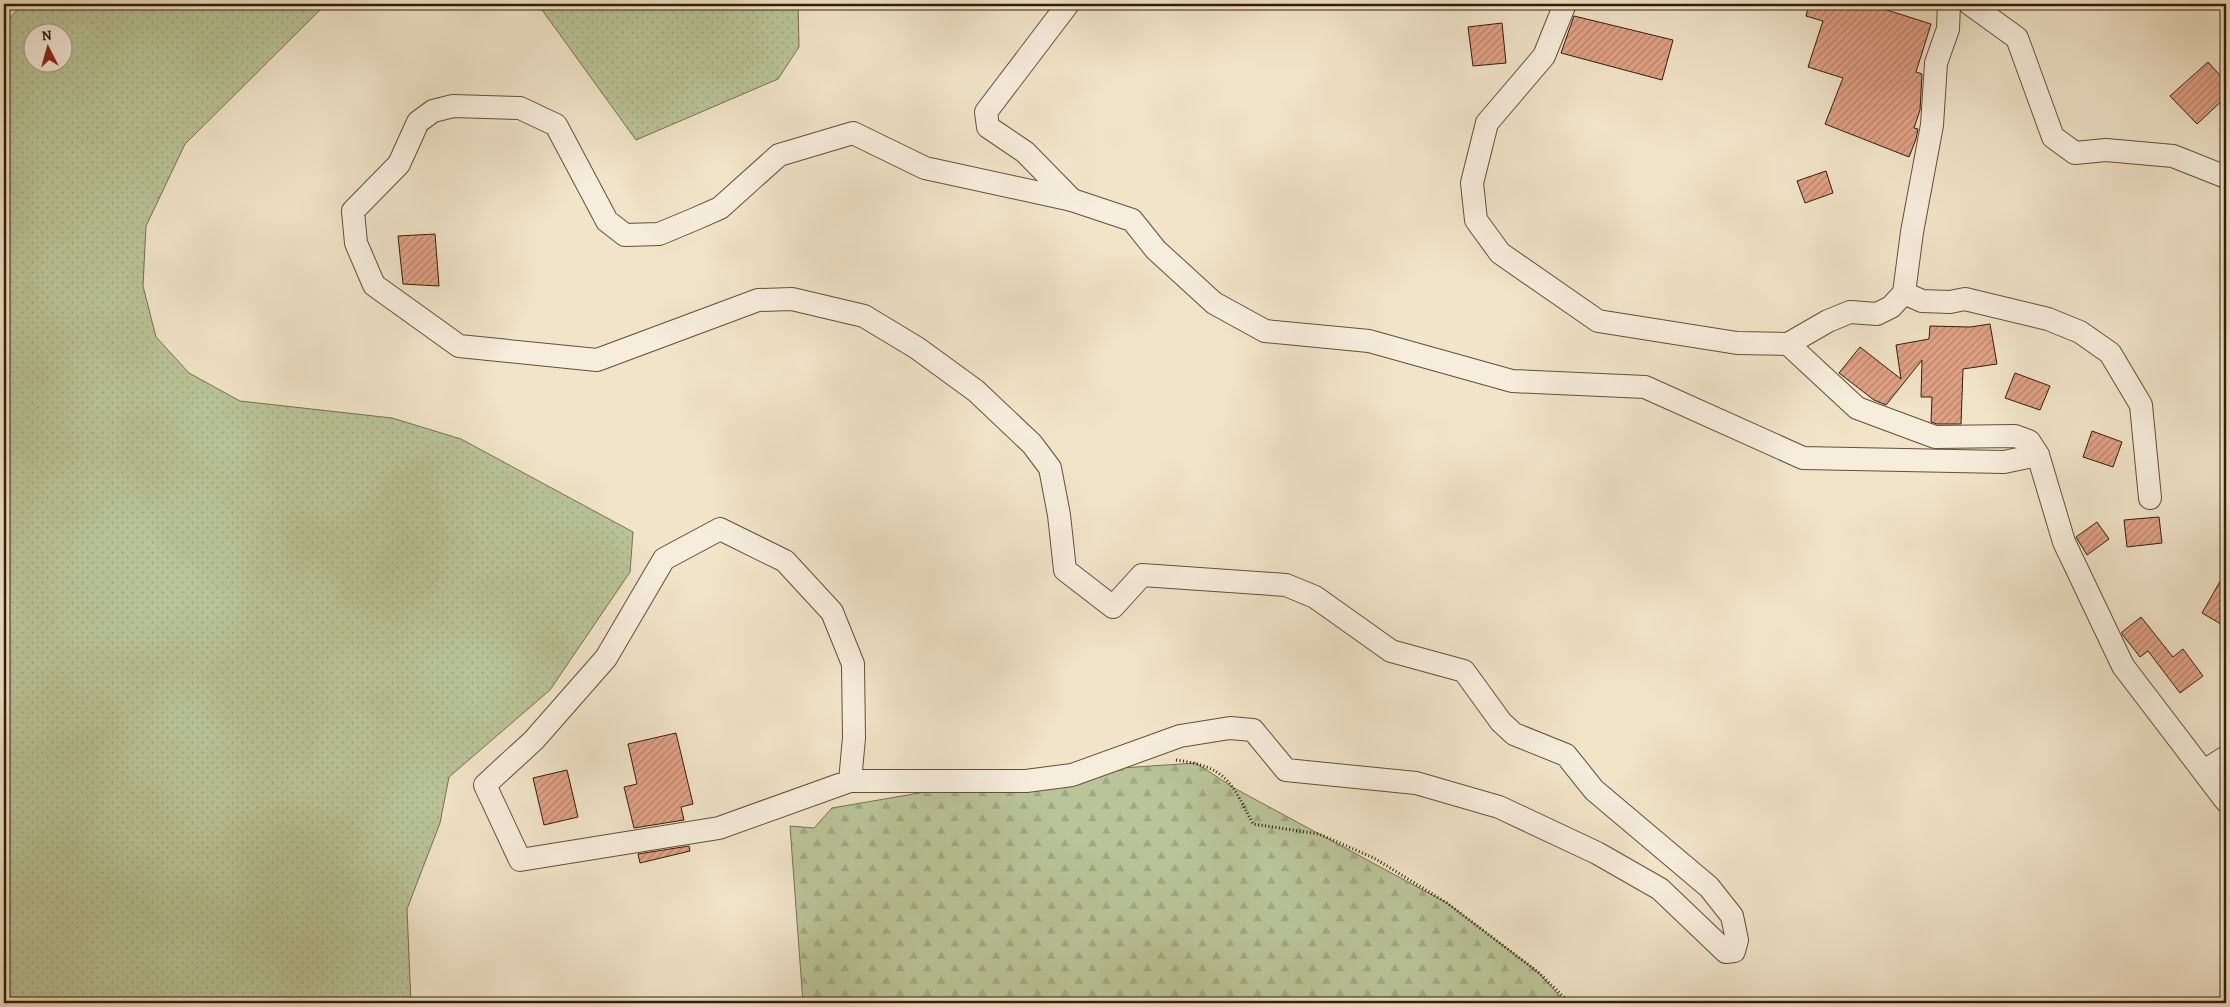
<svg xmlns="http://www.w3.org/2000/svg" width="2230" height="1007" font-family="Alegreya,serif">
<defs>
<pattern id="grass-dots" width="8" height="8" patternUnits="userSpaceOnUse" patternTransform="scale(1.25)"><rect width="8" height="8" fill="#b9c498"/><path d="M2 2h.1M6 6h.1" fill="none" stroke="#a0a882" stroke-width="1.8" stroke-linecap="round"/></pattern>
<pattern id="forest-firs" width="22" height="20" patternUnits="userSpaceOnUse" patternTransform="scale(1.25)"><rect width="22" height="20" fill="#b9c498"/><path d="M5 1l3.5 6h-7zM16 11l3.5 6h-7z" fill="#a0a882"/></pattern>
<pattern id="building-hatch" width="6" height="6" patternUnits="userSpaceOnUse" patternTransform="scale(1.25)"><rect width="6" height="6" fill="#e1a286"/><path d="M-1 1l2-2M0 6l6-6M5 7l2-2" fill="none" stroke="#b7836c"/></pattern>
</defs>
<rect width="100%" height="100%" fill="#f1e4c9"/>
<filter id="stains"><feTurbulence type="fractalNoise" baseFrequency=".004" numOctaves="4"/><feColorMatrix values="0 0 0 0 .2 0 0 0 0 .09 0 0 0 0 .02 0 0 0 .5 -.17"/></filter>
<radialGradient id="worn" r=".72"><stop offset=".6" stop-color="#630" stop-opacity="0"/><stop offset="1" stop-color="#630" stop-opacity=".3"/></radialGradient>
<g fill="url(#grass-dots)" stroke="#76714f" fill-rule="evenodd">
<path d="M20,4h306l-141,140 -39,82 -3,60 13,51 33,36 51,28 152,17 69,21 172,93 -3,40 -80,118 -101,87 -9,46 -33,86 4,94h-407v-978l13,-15zM32,32h30v30h-30z"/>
<polygon points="535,4 798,4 799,47 778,79 636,140 540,7"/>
</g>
<polygon fill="url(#forest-firs)" stroke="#76714f" points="1196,763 1234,788 1447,903 1538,972 1566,1003 803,1003 790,826 814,828 832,808 1030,774"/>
<g fill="url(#building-hatch)" stroke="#321e06">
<polygon points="1809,4 1868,4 1931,24 1916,72 1922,74 1920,110 1914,128 1918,129 1916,139 1909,157 1825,124 1843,78 1808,67 1823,21 1806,16"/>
<polygon points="1574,16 1673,40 1662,80 1561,53"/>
<polygon points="1502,23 1506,63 1473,66 1468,27"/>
<polygon points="2208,62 2226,82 2226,97 2197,124 2170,96"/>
<polygon points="1826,171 1833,193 1805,203 1797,181"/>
<polygon points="435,234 439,286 403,284 398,236"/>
<polygon points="1990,324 1997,364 1963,369 1961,424 1937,424 1931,422 1932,397 1921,397 1922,360 1886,405 1874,400 1839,373 1860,347 1901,379 1896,345 1929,339 1930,326 1970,327"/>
<polygon points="2015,373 2050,386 2040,410 2005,398"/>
<polygon points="2092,431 2122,442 2113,467 2083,457"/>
<polygon points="2159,517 2162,543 2127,547 2124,520"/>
<polygon points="2097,522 2109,539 2087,555 2076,537"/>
<polygon points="2226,571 2226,627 2202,613"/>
<polygon points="2141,617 2173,657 2183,649 2203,676 2180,693 2148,651 2140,657 2122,634 2122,632"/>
<polygon points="676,733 693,804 681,807 684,820 634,828 624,787 637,784 628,744"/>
<polygon points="567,770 578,817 544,825 533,778"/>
<polygon points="689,846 690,851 640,863 638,854"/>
</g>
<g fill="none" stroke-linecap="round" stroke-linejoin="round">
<g stroke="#625037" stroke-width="24">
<g id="street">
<polyline points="1068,4 986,112 988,127 1025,152 1072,200"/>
<polyline points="1565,4 1544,56 1487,123 1472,183 1476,220 1500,253 1598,321 1737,343 1788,344 1857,408 1935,437 2015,436 2029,441 2038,455 2064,542 2123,666 2226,801"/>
<polyline points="1970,4 2017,38 2053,137 2075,153 2106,150 2173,156 2226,177"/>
<polyline points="1904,293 1922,301 1950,302 1965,299 2048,319 2080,332 2110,353 2141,405 2150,498"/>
<polyline points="1788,344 1828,321 1850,312 1877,314 1891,307 1904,293 1912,232 1932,125 1936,63 1948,29 1949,4"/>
<polyline points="2204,771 2226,757"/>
<polyline points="850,781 854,738 853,664 832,612 785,561 720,529 664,559 606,658 534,740 485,785 520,860 719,828 850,781 1026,781 1072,775 1180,736 1230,728 1253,730 1286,770 1416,783 1499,807 1597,853 1660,889 1726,952 1734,951 1737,940 1732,916 1709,887 1594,790 1566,755 1514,734 1501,722 1464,671 1391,651 1315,597 1286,585 1142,575 1113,607 1065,570 1059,515 1050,468 1032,444 976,391 917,348 864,316 792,299 758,300 597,360 459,346 374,285 356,243 353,211 399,164 418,122 433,111 453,106 520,108 556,125 607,221 625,235 659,234 695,219 720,208 779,155 853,133 925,168 1072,200 1132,220 1156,250 1214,303 1265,331 1369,341 1512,381 1645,387 1803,458 2004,462 2038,455"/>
</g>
</g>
<path stroke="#321e06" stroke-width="3" stroke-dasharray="1 2.5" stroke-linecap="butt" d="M1176,760c51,7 55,22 77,64l66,10 55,24 73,45 91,69 32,31"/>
<use href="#street" stroke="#f6eddc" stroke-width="22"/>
</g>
<rect width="2230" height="1007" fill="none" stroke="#f1e4c9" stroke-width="20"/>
<rect x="5" y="5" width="2220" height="997" fill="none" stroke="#321e06" stroke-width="2.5"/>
<rect x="10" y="10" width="2210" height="987" fill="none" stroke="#321e06"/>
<g transform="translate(48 48) rotate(354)"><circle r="24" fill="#f6eddc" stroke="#a89a86"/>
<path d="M0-4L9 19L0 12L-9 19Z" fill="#8f2418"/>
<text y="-8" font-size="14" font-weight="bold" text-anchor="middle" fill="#321e06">N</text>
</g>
<rect width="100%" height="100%" filter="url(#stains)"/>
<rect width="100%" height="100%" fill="url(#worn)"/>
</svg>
